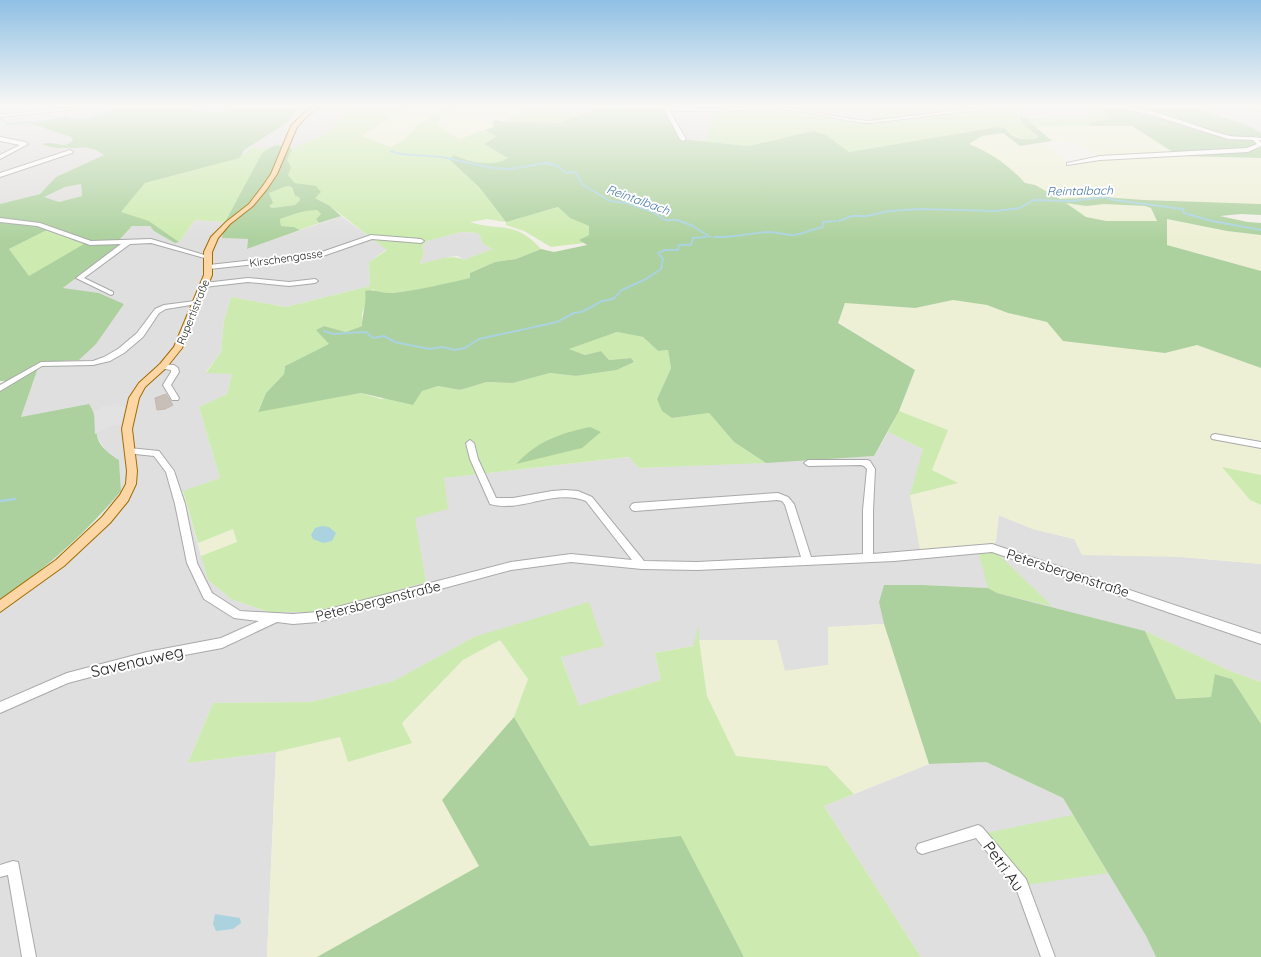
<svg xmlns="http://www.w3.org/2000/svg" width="1261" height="957" font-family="Quicksand,sans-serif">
<rect width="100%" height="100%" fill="#f2efe9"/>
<g fill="#e0dfdf">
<polygon points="0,106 112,106 114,110 88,119 74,120 66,117 33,125 71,137 73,141 68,145 61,145 59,149 86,146 98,149 105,155 56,177 40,194 0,204"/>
<polygon points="299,106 354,106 324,135 292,149 278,145 272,147 262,153 242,154 244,150 287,123"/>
<polygon points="527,106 607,106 586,114 524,108"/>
<polygon points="625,106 880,106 880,108 873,122 843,119 806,109 767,107 716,108 706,142 680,139"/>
<polygon points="912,106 1093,106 1098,117 1018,116 912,131 898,116 915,115"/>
<polygon points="1189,106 1261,106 1261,133 1250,126"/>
<polygon points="81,184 82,196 59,202 43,197 65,187"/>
<polygon points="341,216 387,249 369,262 370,286 286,307 231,297 224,321 221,352 206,372 232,374 227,394 199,407 220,478 183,492 208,580 231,599 268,612 326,612 415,518 443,478 630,457 639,468 874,456 888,432 923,449 918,470 996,541 998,515 1033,529 1074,539 1182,557 1261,564 1261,682 1230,671 1145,631 997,593 988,588 923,585 885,585 880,602 884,624 828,627 828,665 785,671 693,646 655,653 661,680 579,707 561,656 474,637 395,681 311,702 213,703 188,763 276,752 267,957 0,957 0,599 67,549 99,518 121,490 119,460 106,451 95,434 21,417 40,362 79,359 124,304 99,293 62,289 127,240 120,239 132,226 150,226 179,242 195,220 225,222 222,238 248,239 247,249"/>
<polygon points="462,232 478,233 481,237 482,243 492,249 464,260 458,256 448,257 443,260 420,264 424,253 422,247 427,241"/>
<polygon points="986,762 1063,798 1146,936 1156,957 921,957 824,806 929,764"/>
</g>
<g fill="#eef0d5">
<polygon points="462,106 527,106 506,122 459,108"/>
<polygon points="407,107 441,110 405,139 391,147 360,135"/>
<polygon points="450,110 463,110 493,121 494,127 459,139 447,133 438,125 440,116"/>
<polygon points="1132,126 1179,156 1261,158 1261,204 1144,200 1103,197 1060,199 1035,185 1025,183 1017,175 997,159 981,149 968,143 982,136 1003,133 1020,146 1046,143 1068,163 1103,159 1077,142 1052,141 1036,127"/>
<polygon points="1065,203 1086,206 1104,204 1144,206 1151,208 1157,222 1106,221 1086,217"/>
<polygon points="1166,219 1227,231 1261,235 1261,271 1167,245"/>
<polygon points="953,300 987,305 1008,313 1047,322 1053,330 1165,353 1197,345 1261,368 1261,475 1223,468 1250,500 1261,505 1261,564 1182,557 1082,555 1074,539 1033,529 999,515 996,541 992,548 921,555 910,495 957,483 932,470 948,430 899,411 915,370 838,322 845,303 915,308"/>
<polygon points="233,529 237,542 201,556 198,543"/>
<polygon points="884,624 929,764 854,794 827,766 736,756 707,696 699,640 777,640 785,671 828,665 828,627"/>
<polygon points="500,640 528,679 514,717 442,800 480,866 317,957 267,957 276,752 340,737 348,762 411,743 402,723 463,660"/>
</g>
<g fill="#cdebb0" fill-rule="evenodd">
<path d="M354,106h108l-4,4c-12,-1 -18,3 -20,15l2,2 19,12 26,-9 13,5 -13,8 23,15c-16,10 -37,4 -54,-3l-4,4 29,28 27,35 52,-15 12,11 19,8v9l-9,5 4,3 -33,4 -27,-16 -18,-6v-3l-19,-3 -17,3c30,10 44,-3 71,27l-25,10 -21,3 -25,11 1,5 -26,7 -37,6 -26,3 -10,-5 -10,24v13l-16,6 -22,-6 -7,4 13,14 -45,22 -1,8 -18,19 -8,18 103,-18 20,6 40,-8 17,-5 22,4 27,-8 26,1 37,-10 26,3 41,-6 17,-8 -3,-4 -22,2 -8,-9 -16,4 -17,-6 49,-17 26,5 15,14 10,-1 3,18 -14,31 15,19 37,-5 25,29 32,21 -127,5 -10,-11 -185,21 4,31 -33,9 11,64 -100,30h-58l-37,-13 -23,-19 -7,-24 36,-14 -4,-13 -35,14 -15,-52 37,-13 -21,-71 28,-13 5,-20 -26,-1 15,-21 3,-31 7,-24 55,10 84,-21 -1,-24 18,-12 -57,-44 -15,-8 1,-11 -21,-4 -7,-8 -1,-15 5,-11 32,-14zM407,107l13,2 21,-1v2l-27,18 1,1 -10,10 -14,8 -30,-11zM462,232l16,1 3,4 1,6 10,6 -28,11c-11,-7 -31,1 -44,4l4,-11 -2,-6 5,-6z"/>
<path d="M880,106h32l3,9 -16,1 3,4 108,-13 9,13 19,16 -6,4h-7l-28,-13 -149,25 -22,-17 -49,4 -29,7 -42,-4 10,-34c31,-2 62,-1 93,2 22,3 41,13 64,11l-6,-13z"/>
<polygon points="1093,106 1108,106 1105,109 1111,119 1089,123 1089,126 1036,127 1028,118 1097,117"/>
<polygon points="524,108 586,114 559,123 506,122"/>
<polygon points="252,147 261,149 271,147 262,153 225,222 195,220 179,242 149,221 120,213 145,183 240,158 242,154 251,153 247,151"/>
<polygon points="287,186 292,187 295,196 299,197 300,200 295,205 272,208 269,206 269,193"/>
<polygon points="308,210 317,210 321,214 316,219 319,223 300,230 294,227 281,226 280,219"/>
<polygon points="49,229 85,244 29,277 9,249"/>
<polygon points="899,411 948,430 932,470 958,483 910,495 923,449 888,432"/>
<polygon points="1222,467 1261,475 1261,505 1250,500"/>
<polygon points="992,548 1052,606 997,593 988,588 978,550"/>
<polygon points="589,602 604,646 561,657 579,706 661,680 655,653 693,646 699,625 699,640 707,696 736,756 827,766 854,794 824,806 921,957 744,957 681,837 590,846 514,717 528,679 500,640 463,660 402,723 412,743 348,762 340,737 276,752 188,763 213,703 311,702 394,681 474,637"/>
<polygon points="1145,631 1230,671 1261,682 1261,724 1232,679 1216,674 1211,697 1175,699"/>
<polygon points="1073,815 1108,873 1026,885 986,833"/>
</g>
<g fill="#add19e" fill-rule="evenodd">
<path d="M112,106h187l-12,17 -43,27 -4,8 -95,25 -24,29 28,9 30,21 -4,1 -21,-12 -4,-5h-18l-12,13h8l-65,49 36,5 25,11 -28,40 -17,16 -39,2 -19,55 68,-13c16,25 -6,33 30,56l2,31c-35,42 -75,78 -121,108v-208l5,-10h-5v-177l40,-10 16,-17 48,-22c-18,-16 -41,0 -62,-11 14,-4 20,6 31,-3l-2,-4 -40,-13 35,-7 8,3 14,-1 26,-9zM81,184l1,12 -23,6 -15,-5 21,-10zM49,229l35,15 -55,32 -20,-27z"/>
<path d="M607,106l57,3 17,30 67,7 66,-15 12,4 23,17 148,-25 8,1c6,10 21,14 32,10l1,-2 -15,-12 -5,-8 10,2 3,5 21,18 -32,5 -17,-13 -21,3 -13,8c21,8 41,22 56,39l10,2 25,14 43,-2 41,3 117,4v11l-20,-1 -21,2 28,6 13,1v12l-34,-4 -60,-12v26l94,26v97l-64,-23 -32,8 -102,-12 -16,-19 -39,-9 -21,-8 -34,-5 -38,8 -70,-5 -7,20 77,47 -16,41 -25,45 -108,7 -32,-21 -25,-29 -37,5 -10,-7 -5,-12 14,-31 -3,-18 -10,1 -15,-14 -26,-5 -48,17 16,6 16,-4 8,9 22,-2 3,4 -17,8 -41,6 -26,-3 -37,10 -26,-1 -27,8 -22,-4 -16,5 -9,14 -52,-12 -103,19 8,-19 18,-19 1,-8 44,-22 -13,-14 8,-4 22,6 16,-6c0,-12 5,-23 3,-35 9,-3 17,3 27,2 27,-3 52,-9 78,-15v-5l25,-11 21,-3 25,-10 13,3 33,-7 -8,-5 10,-5v-9l-19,-8 -12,-11 -52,15 -27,-35 -30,-28 5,-4c16,7 38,13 54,3l-24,-14 13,-8 -12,-6 9,-3 -2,-5 3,-2 11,2 53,1zM1066,203l20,3 18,-2 41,2 6,2 6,13h-51l-20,-4z"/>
<polygon points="1108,106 1133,109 1137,106 1189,106 1250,126 1261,133 1261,140 1257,140 1261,147 1261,158 1179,156 1132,126 1089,126 1089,123 1110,119 1106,115 1105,108"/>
<path d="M278,145l14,4 -5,11 4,7 -3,8 7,8 21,3 5,6 -6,6 15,8 11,10 -22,7 -3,-4 5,-5 -4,-4c-13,0 -25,5 -37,9l1,7 13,1 6,3 -53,19 1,-10 -26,-1 3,-16 37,-69 9,-6zM287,186l5,1 3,9 4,1 1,3 -5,5 -23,3 -3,-2 4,-3 -4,-10z"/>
<path d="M590,427l11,5 -19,16 -66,16c23,-24 43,-30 74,-37z"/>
<polygon points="884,585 923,585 988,588 997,593 1145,631 1176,699 1211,697 1215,674 1232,679 1261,724 1261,957 1156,957 1146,936 1063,798 986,762 929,764 884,624 879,602"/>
<polygon points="514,717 590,846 681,836 744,957 317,957 479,866 442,800"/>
</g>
<polygon fill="#e2e2e2" points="120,403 119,407 125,406 121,424 109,426 95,434 94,411 100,410 101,407"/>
<g fill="#aad3df">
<polygon points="322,526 329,527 336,533 332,541 323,543 313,539 311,535 315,528"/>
<polygon points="215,914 240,918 241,923 233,929 216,931 213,924"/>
</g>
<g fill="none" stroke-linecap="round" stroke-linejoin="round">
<g stroke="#aad3df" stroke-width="2">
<path d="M113,110c40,-2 79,1 119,0"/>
<polyline points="0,118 8,124 47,121 66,117 74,120 88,119 112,110"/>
<polyline points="391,151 401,154 442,157 493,168 510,169 546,163 558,166 566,173 576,172 583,185 610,201 627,203 653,212 665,220 677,220 693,226 710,237"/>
<polyline points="839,221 852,216 867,216 889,211 920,209 996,211 1020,208 1034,200 1071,201 1105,197 1114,200 1183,209 1184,213 1212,221 1261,230"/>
<path d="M714,237c21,1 35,-4 55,-5 8,0 16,3 24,3 11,-1 19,-6 30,-8v-5l13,-1"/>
<polyline points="620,291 646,279 661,269 663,259 658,253 665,250 678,250 679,245 691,245 693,238 706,237"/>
<polyline points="324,331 333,334 366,332 373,338 384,336 395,342 429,349 442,347 455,350 465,348 479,339 557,322 574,313 582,312 602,301 613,299 619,293"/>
</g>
<polyline stroke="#aad3df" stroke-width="2.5" points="0,501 15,499"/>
</g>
<polygon fill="#c7bfb8" stroke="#c4b6ab" points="166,394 173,405 165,409 157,410 155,398"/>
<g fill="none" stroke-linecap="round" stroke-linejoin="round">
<g stroke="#a9a9a9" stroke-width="2">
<g id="minor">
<path d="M641,106l63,3 55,-2 33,1 58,11 20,2 123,-15h16l-139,17c-27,-1 -53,-11 -80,-13 -40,-2 -80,3 -121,0l17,29 -3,2 -3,-2 -16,-30z"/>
<path d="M1112,106c39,0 77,19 114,29 11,3 24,1 35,3v2h-2l2,3v3l-13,6 -148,8 -33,5v-2l33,-7 147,-8 10,-4 -4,-4 -25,-1 -73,-23z"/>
<polygon points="1249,106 1261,107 1261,110 1249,107"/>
<polygon points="75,107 77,107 77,109 0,117 0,115"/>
<polygon points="0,137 25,142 28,144 0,159 0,155 20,145 0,141"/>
<polygon points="70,150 73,152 72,153 0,177 0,173"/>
<polygon points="0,218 40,223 91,241 151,239 211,257 208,259 151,243 130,244 84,278 113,292 113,294 111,295 76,278 121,244 90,245 37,226 0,222"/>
<polygon points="371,235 421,239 424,241 421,243 372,239 320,257 209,269 206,267 209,265 319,253"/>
<polygon points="248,278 289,282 315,279 318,281 315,283 289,286 248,282 204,287 201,285 204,283"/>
<polygon points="195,301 198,303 197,304 166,309 159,313 143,337 124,353 110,361 93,365 42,366 0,391 0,385 41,362 93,361 104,357 118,349 137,333 155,309 164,305"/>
<polygon points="160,364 174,365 178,368 179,372 171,385 179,398 178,400 172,400 163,385 171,372 171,370 160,368 159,366"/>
<polygon points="1215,434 1261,442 1261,448 1212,439 1211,437 1212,435"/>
<path d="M470,440l4,3 4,16 18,39h17l39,-7 13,-1 13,1 14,6 52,64 53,1 104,-5 -16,-52 -3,-4 -5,-1 -142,11 -3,-1 -2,-3 2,-3 3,-1 143,-10 10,4 6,7 17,53 52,-3v-44l4,-41 -3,-3 -3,-1 -53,1 -4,-3 4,-3h59l3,1 5,8 -2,41v44l119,-10 269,90v10l-269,-92 -98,9 -197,9 -55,-1 -71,-7 -60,8 -193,52 -25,2 -16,-2 -55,26 -75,14 -79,21 -68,30v-11l67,-29 80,-21 74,-14 38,-17 -25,-3 -30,-19 -17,-36 -12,-59 -9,-32 -12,-16 -28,-3 -1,-2 4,-3 30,3 15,20 11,33 12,59 15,30 28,18 53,3 25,-2 193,-50 60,-8 61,6 -46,-59c-32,-13 -64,12 -96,3l-20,-45 -4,-16z"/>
<polygon points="978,825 982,827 1026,879 1055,957 1041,957 1016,888 976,838 922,854 918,852 916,848 918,844"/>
<polygon points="13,861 18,862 19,867 36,957 22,957 8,875 0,877 0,865"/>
</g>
</g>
<g stroke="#a06b00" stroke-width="2">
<polygon id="major" points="315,106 322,106 308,115 297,127 277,174 267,189 253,206 230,224 218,238 212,252 212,275 182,348 166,368 145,387 139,398 132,429 137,471 136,484 128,501 110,523 64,566 0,612 0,600 56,560 102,517 120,495 126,484 127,471 122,429 129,398 139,383 160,364 174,347 204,275 204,252 211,237 226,222 249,204 262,187 271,174 291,126 304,113"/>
</g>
<use href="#minor" fill="#fff" fill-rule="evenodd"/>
<use href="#major" fill="#fcd6a4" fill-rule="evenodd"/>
</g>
<linearGradient id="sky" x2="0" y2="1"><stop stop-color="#8fc0e4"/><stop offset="0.44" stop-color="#f9f8f5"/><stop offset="1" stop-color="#f9f8f5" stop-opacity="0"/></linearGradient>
<rect width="1261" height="240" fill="url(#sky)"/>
<g text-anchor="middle" stroke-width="4" stroke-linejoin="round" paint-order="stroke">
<g font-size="11" fill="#222" stroke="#fff">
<text transform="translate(286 258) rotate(-8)" y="4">Kirschengasse</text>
<text transform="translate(193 312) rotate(-68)" y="4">Rupertistraße</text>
</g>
<g font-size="12" font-style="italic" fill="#4a7aab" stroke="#fff">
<text transform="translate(1080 191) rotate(-1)" y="4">Reintalbach</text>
<text transform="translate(638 200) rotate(20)" y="4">Reintalbach</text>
</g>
<g font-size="14" fill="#222" stroke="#fff">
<text transform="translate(1068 573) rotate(18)" y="5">Petersbergenstraße</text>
<text transform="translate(378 601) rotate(-14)" y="5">Petersbergenstraße</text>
</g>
<g font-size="16" fill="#222" stroke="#fff">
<text transform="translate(137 661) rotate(-13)" y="6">Savenauweg</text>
<text transform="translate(1004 866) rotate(54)" y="6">Petri Au</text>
</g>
</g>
</svg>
